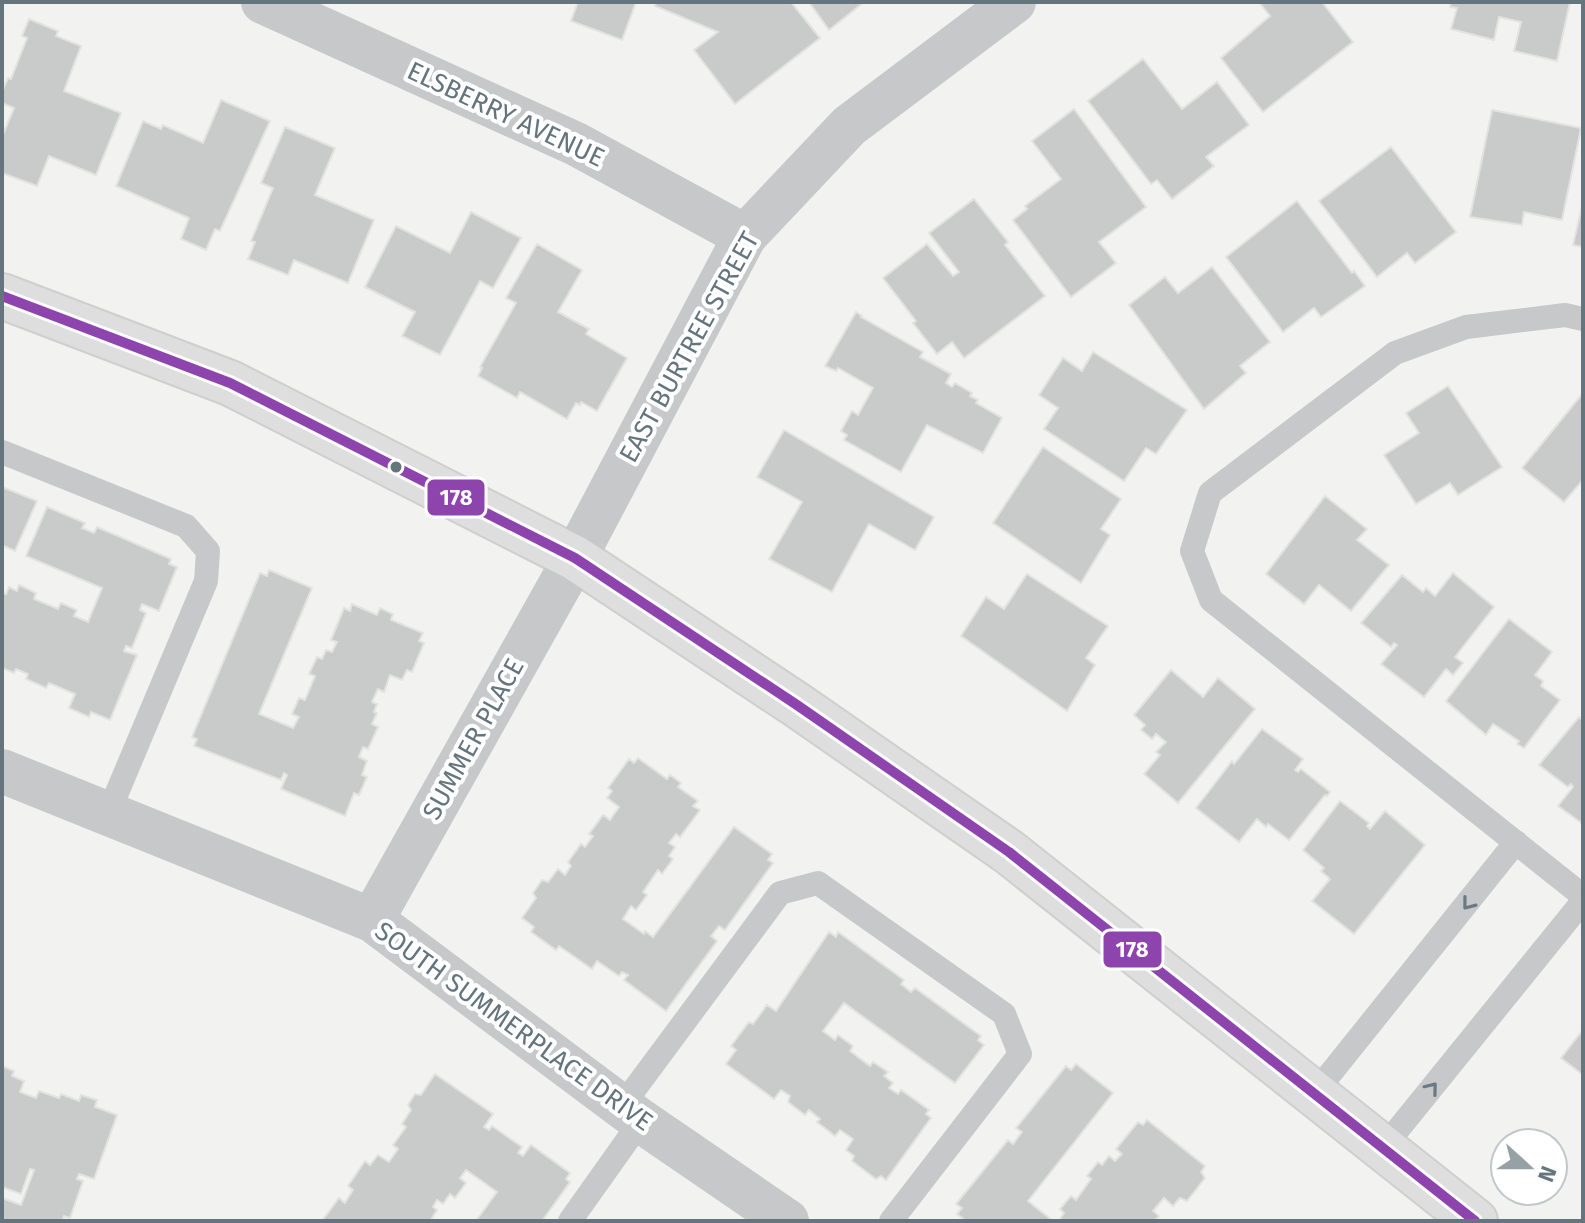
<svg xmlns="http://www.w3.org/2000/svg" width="1585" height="1223" font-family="'Fira Sans',sans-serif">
<rect width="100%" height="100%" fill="#f2f2f1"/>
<g fill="#c9caca" stroke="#e2e2e1" stroke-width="2">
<polygon points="578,2 636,2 622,40 571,21"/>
<polygon points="656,2 791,2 820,38 735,104 694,50 718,32 655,6"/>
<polygon points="809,2 864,2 829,30"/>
<polygon points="1259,2 1322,2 1353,42 1263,112 1221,58 1270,16"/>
<polygon points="1451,2 1570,2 1557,61 1514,51 1521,22 1499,17 1494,40 1451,29 1457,8 1450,7"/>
<polygon points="29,19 58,31 56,36 81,46 64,91 121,113 96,175 49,156 37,186 2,173 2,137 14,108 2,103 2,92 8,78 11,79 27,38 22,36"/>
<polygon points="1143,59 1182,109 1217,82 1249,125 1206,157 1214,166 1172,199 1157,180 1151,184 1088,101"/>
<polygon points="221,100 270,121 220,231 215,229 206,250 181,239 189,218 116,186 143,121 161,129 163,125 203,143"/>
<polygon points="1074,109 1146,207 1099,242 1116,263 1071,297 1013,220 1027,209 1025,206 1061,179 1032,141"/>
<polygon points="1492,110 1581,128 1562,220 1524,212 1522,225 1470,217"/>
<polygon points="285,127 335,148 315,195 374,220 348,283 294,260 288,275 248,259 255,242 251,241 273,188 261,183"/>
<polygon points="1391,147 1456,232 1415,263 1407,253 1377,277 1319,201"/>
<polygon points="974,199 1008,242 1005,245 1045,296 964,358 952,342 937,354 913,323 916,321 883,278 927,244 953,276 959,272 929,233"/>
<polygon points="1297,201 1352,273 1354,271 1365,286 1321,317 1314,308 1283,332 1226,257"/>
<polygon points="1583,202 1583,247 1573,245"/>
<polygon points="471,212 521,238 493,288 480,281 440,355 402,336 415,312 365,287 396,226 450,253"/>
<polygon points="537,244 582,270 558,312 589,329 586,334 627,358 597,411 581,402 580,405 576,403 567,419 520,392 517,398 478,376 482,368 480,367 516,303 506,298"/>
<polygon points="1212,267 1270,342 1240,366 1246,373 1204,409 1129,305 1165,277 1178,293"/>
<polygon points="856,312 862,316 861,317 923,352 920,357 951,374 946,383 952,387 955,383 972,393 970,396 978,400 976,403 1002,418 983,453 927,425 901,472 844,440 847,435 841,431 852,411 858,415 873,388 838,368 836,371 825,366"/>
<polygon points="1093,352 1187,410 1156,454 1146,448 1124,481 1044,429 1058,408 1039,395 1063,358 1082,371"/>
<polygon points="1448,386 1502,467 1458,495 1450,483 1416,504 1384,455 1419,433 1406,413"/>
<polygon points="1583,393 1583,480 1564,502 1522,468"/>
<polygon points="784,430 934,517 915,550 869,524 832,592 769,559 802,502 757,477"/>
<polygon points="1043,447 1121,499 1101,529 1110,535 1081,583 993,523"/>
<polygon points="2,487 37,501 15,551 2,545"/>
<polygon points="1325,496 1367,529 1357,540 1389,565 1351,611 1319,585 1304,604 1266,574"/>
<polygon points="47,507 85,523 82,528 94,533 97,527 171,559 169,564 177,567 159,611 142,604 140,610 146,613 132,648 126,646 124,651 137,655 110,720 91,712 89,717 69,708 75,694 49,683 46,688 26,679 28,674 16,669 14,673 2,668 2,593 6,594 9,587 17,591 19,585 36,593 34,599 58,609 61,603 77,610 74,616 88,622 102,588 26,556"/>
<polygon points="269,570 312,588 259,714 293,728 299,717 292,714 299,698 305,700 315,676 309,674 317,657 322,659 326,650 332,652 337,642 331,640 344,608 350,611 352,604 377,615 380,608 393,614 391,620 423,633 419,641 424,643 412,672 407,670 402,680 390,675 384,692 378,689 372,702 377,704 374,712 377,713 372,724 378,727 368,749 363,747 359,757 367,761 362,775 367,777 359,795 354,793 345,816 281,789 287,775 284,773 281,780 194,746 197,739 192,737 260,573 267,576"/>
<polygon points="1453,573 1494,607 1455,657 1463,663 1453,675 1446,669 1424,697 1381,664 1397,645 1394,643 1391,647 1361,623 1402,575 1423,592 1426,588 1435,596"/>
<polygon points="1027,574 1108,626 1086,658 1095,665 1067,711 961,636 986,597 1004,609"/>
<polygon points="1509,619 1552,652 1535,675 1543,681 1541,686 1560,700 1524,748 1517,744 1519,741 1493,724 1486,735 1446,701"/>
<polygon points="1171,670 1203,697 1218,678 1255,709 1178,803 1144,774 1160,755 1156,752 1166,742 1156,734 1152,739 1141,730 1145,725 1134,715"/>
<polygon points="1579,717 1583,721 1583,824 1558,806 1573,787 1571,784 1568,787 1539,765"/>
<polygon points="1262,729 1303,759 1295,770 1298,772 1301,769 1330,792 1327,796 1325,795 1289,840 1268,824 1266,827 1257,819 1239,842 1196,808 1232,761 1234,764"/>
<polygon points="638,758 667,779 670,775 681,783 678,787 698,801 693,806 700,810 680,837 676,834 669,843 675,847 669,856 673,859 662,874 658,870 643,892 647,895 636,910 631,906 623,919 644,934 645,931 653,937 734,827 772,854 768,860 773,863 725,930 719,926 711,936 717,941 666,1011 624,980 628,975 622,972 619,976 597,961 592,969 559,946 556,950 531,932 534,927 522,918 536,898 533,893 542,880 548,882 558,869 565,875 571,866 568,862 581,844 585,847 593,836 589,834 603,815 610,820 619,807 607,798 612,791 608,788 629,759 634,763"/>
<polygon points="1340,801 1369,823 1367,826 1370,829 1385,811 1425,845 1354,934 1312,901 1330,879 1321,871 1324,868 1303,850"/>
<polygon points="829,932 836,937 838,932 904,980 901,984 911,992 915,988 981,1036 978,1040 984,1045 955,1083 844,1003 823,1031 835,1040 838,1035 853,1046 850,1051 870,1066 873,1062 888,1072 884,1076 893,1083 889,1088 898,1094 901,1090 929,1110 926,1114 931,1118 886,1180 881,1176 876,1179 852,1161 854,1156 846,1150 853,1139 840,1130 835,1136 817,1122 820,1119 809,1110 805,1115 788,1102 790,1096 781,1090 774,1099 726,1064 736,1050 731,1046 749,1022 753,1024 767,1005 776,1011"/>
<polygon points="1583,1030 1583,1075 1561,1058"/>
<polygon points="1076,1064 1113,1093 1028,1201 1053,1221 966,1221 957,1214 962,1208 956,1204 1008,1140 1013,1144 1022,1132 1016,1128 1066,1066 1071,1070"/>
<polygon points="2,1066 14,1071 12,1076 24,1081 20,1092 36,1098 39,1091 59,1098 61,1094 79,1101 81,1095 97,1100 95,1107 117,1115 94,1179 79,1174 77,1179 83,1181 70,1218 64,1216 63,1219 67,1221 2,1221 2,1198 21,1205 34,1170 30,1169 21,1194 2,1187"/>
<polygon points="435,1074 493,1114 484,1127 489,1130 492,1126 522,1147 518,1153 523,1156 531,1145 570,1173 566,1179 570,1182 542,1221 476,1221 497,1192 466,1170 460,1178 466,1183 455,1198 450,1194 443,1204 437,1200 433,1207 437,1210 430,1221 322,1221 339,1198 345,1203 353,1190 348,1186 365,1161 370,1165 378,1155 389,1162 398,1149 393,1145 406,1127 402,1124 411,1110 408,1105 415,1094 421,1095"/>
<polygon points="1147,1120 1205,1166 1201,1172 1205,1178 1187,1201 1180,1198 1173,1206 1164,1198 1153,1211 1159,1216 1154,1221 1059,1221 1064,1213 1060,1209 1071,1196 1076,1200 1091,1179 1087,1176 1098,1162 1102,1165 1109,1156 1115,1161 1122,1154 1116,1149 1138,1122 1143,1125"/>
</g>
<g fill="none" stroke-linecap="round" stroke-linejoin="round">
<g stroke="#cecfcf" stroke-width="48">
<polyline id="secondary" points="2,296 230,383 575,558 797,705 1009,852 1475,1221"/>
</g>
<g stroke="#c7c8c9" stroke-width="24">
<polyline points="1583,319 1565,315 1466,327 1395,353 1210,493 1192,551 1211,600 1583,896"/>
<polyline points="2,452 186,526 208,551 206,581 108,814"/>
<polyline points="1314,1094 1516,842"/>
<polyline points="622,1106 780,893 818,883 1004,1014 1020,1054 891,1221"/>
<polyline points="1383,1148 1583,901"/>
<polyline points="570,1221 641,1121"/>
</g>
<g stroke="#c7c8c9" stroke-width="44">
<polyline points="263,2 576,144 745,236"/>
<polyline points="2,771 372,920 641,1121 787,1221"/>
<polyline points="372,920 575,558 745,236 849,126 1014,2"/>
</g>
<use href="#secondary" stroke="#dddedd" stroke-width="44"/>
<g stroke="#fff" stroke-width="16">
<polyline id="bus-1" points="2,296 230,383 575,558 797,705 1009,852 1475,1221"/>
</g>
<use href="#bus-1" stroke="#8e44ad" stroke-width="10"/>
</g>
<defs><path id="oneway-chevron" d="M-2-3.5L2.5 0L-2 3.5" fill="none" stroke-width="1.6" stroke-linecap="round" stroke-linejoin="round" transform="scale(2)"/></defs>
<g stroke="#6a7982">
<use href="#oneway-chevron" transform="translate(1468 904) rotate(128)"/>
<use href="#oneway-chevron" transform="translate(1432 1088) rotate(-51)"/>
</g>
<circle fill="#65757e" stroke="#fff" stroke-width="3" cx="396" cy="467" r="7"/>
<g text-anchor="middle" stroke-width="8" stroke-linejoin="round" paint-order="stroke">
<g font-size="26" fill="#65757e" stroke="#fff">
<text transform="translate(506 114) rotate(25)" y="9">ELSBERRY AVENUE</text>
<text transform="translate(689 347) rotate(-61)" y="9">EAST BURTREE STREET</text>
<text transform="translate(473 739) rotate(-61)" y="9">SUMMER PLACE</text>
<text transform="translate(514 1026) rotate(36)" y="9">SOUTH SUMMERPLACE DRIVE</text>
</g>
</g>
<g stroke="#fff" stroke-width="3">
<rect x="426" y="478" width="60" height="39" rx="8" fill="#8e44ad"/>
<rect x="1102" y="930" width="61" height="39" rx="8" fill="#8e44ad"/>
</g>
<g font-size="22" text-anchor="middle" font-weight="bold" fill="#fff">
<text x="456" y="505">178</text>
<text x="1132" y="957">178</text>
</g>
<rect width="1585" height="1223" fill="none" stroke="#65757e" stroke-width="8"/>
<g transform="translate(1529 1167) rotate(111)"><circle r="38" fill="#ffffff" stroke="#c1c8cb" stroke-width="2"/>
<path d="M0-6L14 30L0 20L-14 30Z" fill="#96a1a6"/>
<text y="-12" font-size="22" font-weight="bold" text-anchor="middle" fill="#65757e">N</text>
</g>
</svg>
